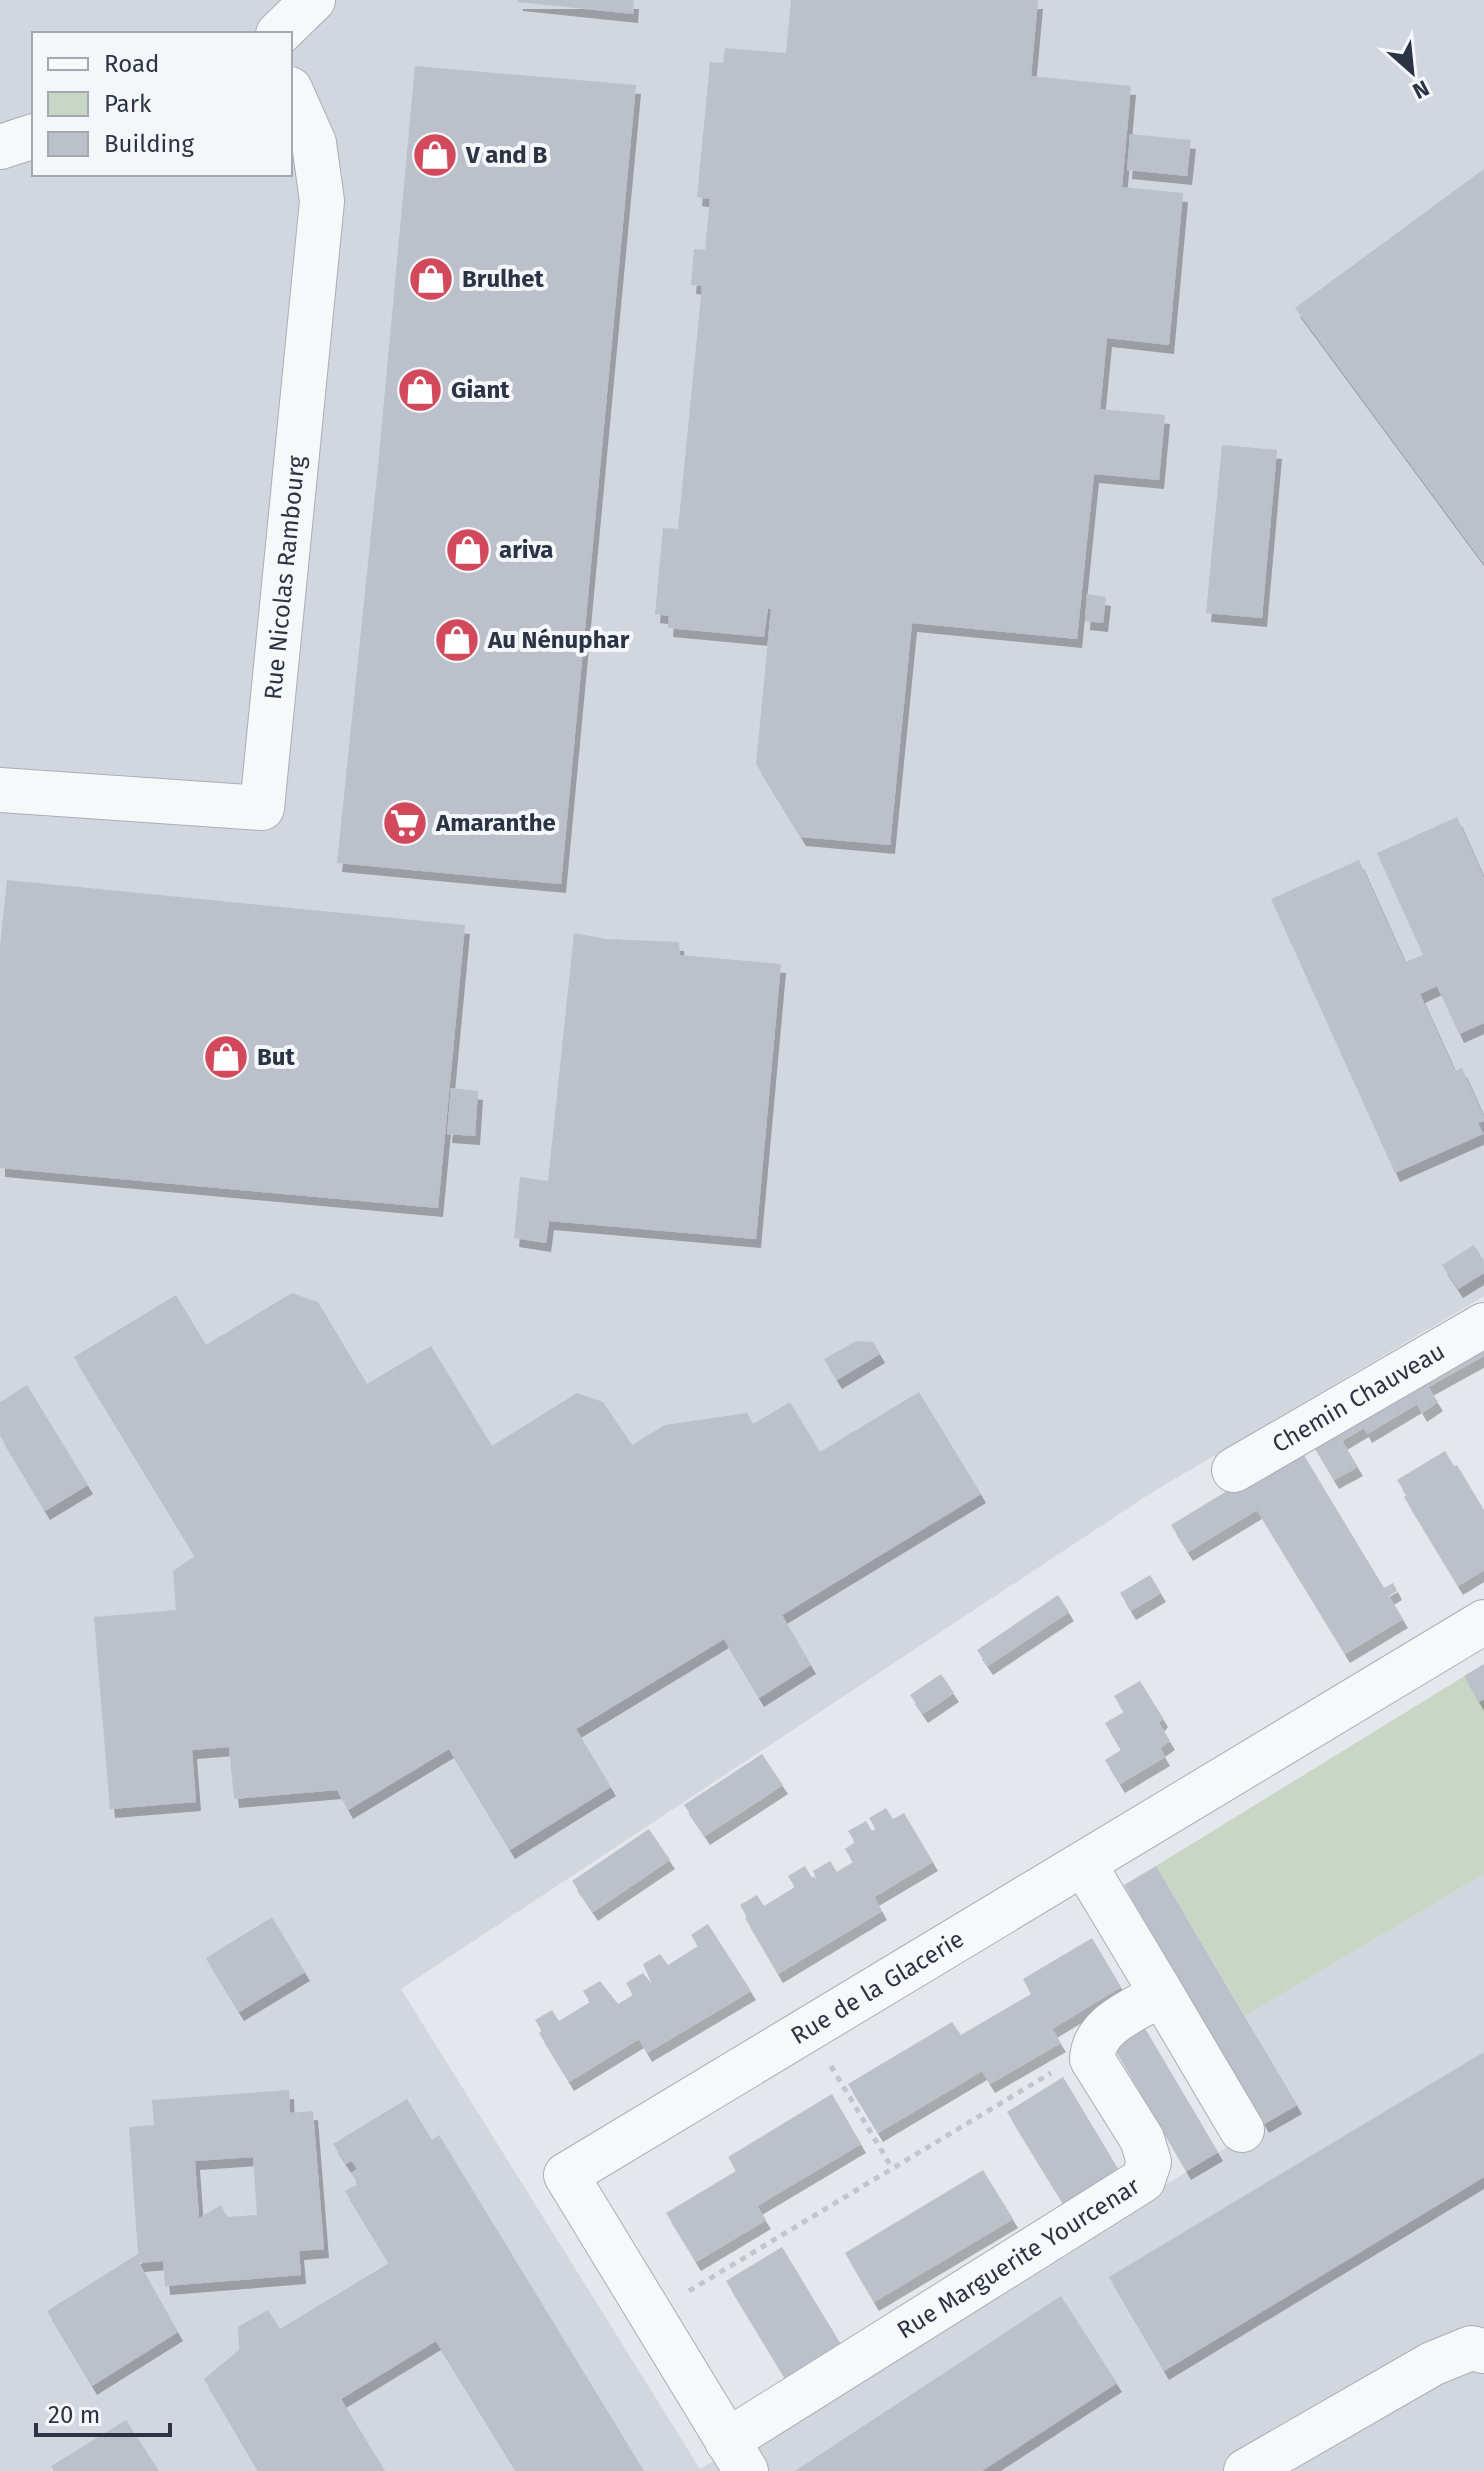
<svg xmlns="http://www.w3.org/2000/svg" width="1484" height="2471" font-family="'Fira Sans',sans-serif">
<defs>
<filter id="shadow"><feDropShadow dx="5" dy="9" stdDeviation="0" flood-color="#0004"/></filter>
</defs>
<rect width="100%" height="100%" fill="#e4e7ec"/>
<path fill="#d2d6de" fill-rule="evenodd" d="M0,0h1484v1296l-333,197 -750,496 299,480 596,-364 -51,-89 239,-142v597h-1484zM34,34h256v140h-256z"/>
<polygon fill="#c9d6c5" points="1484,1664 1484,1874 1245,2016 1156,1866"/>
<g fill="#bbc0ca" fill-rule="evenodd" filter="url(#shadow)">
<polygon points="518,0 634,0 633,14 518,2"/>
<polygon points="791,0 1038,0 1031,76 1131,86 1122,187 1183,193 1169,345 1107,338 1100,409 1165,415 1159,480 1094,474 1077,639 912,623 890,845 801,837 756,764 771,609 768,608 764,637 668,628 669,616 655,614 663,528 678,529 702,286 691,285 694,249 705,250 710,199 697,197 710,62 723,63 725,48 786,53"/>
<polygon points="415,66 636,85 561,884 337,863 378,466"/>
<polygon points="1130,134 1191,140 1187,176 1127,170"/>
<polygon points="1484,169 1484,564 1295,308"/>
<polygon points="1222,445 1277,450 1262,618 1206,613"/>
<polygon points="1087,594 1106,597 1103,623 1085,621"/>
<polygon points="1457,817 1484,878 1484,1023 1459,1034 1437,986 1420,994 1455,1071 1462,1068 1484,1117 1484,1121 1478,1123 1483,1134 1395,1173 1271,899 1359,860 1405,962 1423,955 1377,853"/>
<polygon points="7,880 465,925 438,1208 0,1168 0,946"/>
<polygon points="574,933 606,939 679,942 680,955 781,964 756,1239 549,1221 546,1243 514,1238 520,1177 548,1181"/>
<polygon points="451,1088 478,1091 475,1136 447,1134"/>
<polygon points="1474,1245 1484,1261 1484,1273 1458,1289 1442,1265"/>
<polygon points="292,1293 318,1302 367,1384 431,1346 492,1446 577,1393 603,1402 632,1445 665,1425 747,1413 753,1424 790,1402 820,1452 919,1392 981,1494 782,1615 811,1665 759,1698 724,1639 576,1729 611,1787 510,1850 449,1749 348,1810 337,1790 234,1799 229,1747 192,1750 196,1802 110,1809 94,1617 176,1610 173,1571 195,1556 74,1357 176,1295 206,1345"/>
<polygon points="1484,1335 1484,1356 1428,1387 1438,1402 1422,1413 1417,1404 1367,1434 1364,1428 1342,1441 1358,1467 1334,1480 1310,1440"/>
<polygon points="856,1341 873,1342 880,1354 837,1380 824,1359"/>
<polygon points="27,1385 88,1485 45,1511 0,1436 0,1402"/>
<polygon points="1299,1447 1384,1588 1393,1583 1397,1591 1389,1596 1403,1619 1345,1654 1257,1510 1188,1552 1171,1525"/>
<polygon points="1445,1451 1454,1466 1457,1465 1484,1510 1484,1570 1458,1586 1404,1497 1407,1495 1397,1480"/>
<polygon points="1150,1575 1161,1593 1131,1611 1120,1593"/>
<polygon points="1058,1595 1069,1612 988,1666 977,1650"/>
<polygon points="1484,1664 1484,1699 1479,1702 1464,1676"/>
<polygon points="941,1674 954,1693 923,1714 910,1695"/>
<polygon points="1140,1681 1163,1718 1159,1723 1170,1741 1160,1748 1165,1757 1120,1784 1105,1760 1121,1750 1105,1723 1124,1712 1114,1696"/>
<polygon points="762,1754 783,1785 705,1836 684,1805"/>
<polygon points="886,1808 893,1819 904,1813 933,1862 874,1897 882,1911 778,1974 745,1918 747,1917 740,1905 757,1895 764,1906 795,1887 788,1876 805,1866 812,1878 814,1876 818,1883 813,1871 830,1861 837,1872 853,1862 845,1849 855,1842 848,1831 866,1821 872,1831 876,1829 869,1818"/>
<polygon points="649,1829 670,1860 593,1912 572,1881"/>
<polygon points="1156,1866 1297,2105 1264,2124 1124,1885"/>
<polygon points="272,1917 305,1972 239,2012 206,1958"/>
<polygon points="708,1924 751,1991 647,2053 639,2039 569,2082 539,2033 542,2031 535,2020 552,2010 559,2021 590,2002 583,1991 600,1981 618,2004 633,1995 626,1983 643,1973 652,1984 643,1964 660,1954 668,1965 698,1946 691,1935"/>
<polygon points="1092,1938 1121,1987 1052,2029 1061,2043 990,2084 982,2071 878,2133 848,2084 952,2022 961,2035 1031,1994 1023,1979"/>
<polygon points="1143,2025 1218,2152 1186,2171 1112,2044"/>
<polygon points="1484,2052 1484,2177 1164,2371 1109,2277"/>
<polygon points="1063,2077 1126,2182 1070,2215 1007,2112"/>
<path d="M289,2090l1,23 23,-2 11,138 -25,2 2,24 -136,11 -2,-25 -24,2 39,69 -86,54 -45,-75 91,-57 -9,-127 25,-2 -2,-25zM253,2157l4,58 -30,2 -6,-12 -22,13 -4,-57z"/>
<polygon points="832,2094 861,2144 757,2206 766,2220 696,2262 666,2213 736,2171 728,2157"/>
<polygon points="407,2099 432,2140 439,2135 644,2471 516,2471 436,2341 341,2399 385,2471 258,2471 204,2379 239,2350 238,2327 268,2310 280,2329 389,2263 345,2191 358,2184 351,2173 357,2169 352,2161 346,2164 333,2144"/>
<polygon points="983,2170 1013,2219 874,2302 845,2253"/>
<polygon points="782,2247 845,2351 789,2385 726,2281"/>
<polygon points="1061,2296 1117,2383 982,2471 795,2471"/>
<polygon points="126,2420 159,2471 54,2471 51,2466"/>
</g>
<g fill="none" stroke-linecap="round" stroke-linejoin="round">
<g stroke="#a9aeb7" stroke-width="46">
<g id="minor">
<polyline points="278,34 313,0"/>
<polyline points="0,147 34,136"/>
<path id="s1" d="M0,790l262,18 60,-607 -8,-58 -24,-54"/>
<path id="s2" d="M1234,1470l250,-145"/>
<polyline points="1157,1986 1242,2130"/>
<path id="s3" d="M727,2441l416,-261 6,-18 -7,-23 -50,-80c2,-34 39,-47 66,-63l-1,-10 -73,-122"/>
<path id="s4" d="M746,2471l-180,-296 918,-553"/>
<polyline points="1246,2471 1432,2364 1471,2348 1484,2351"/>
</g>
</g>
<g stroke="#c2c5cb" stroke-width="5" stroke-dasharray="6 6" stroke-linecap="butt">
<polyline points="831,2066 892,2168"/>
<polyline points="689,2291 1051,2073"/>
</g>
<use href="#minor" stroke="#f7f8fa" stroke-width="44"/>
</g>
<defs>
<g id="shop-disc" transform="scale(2.3)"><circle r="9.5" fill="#d1495b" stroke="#f4f6f9"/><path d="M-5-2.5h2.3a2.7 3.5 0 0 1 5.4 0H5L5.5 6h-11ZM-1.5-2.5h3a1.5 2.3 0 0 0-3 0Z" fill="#fff"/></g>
<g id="supermarket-disc" transform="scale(2.3)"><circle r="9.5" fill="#d1495b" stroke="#f4f6f9"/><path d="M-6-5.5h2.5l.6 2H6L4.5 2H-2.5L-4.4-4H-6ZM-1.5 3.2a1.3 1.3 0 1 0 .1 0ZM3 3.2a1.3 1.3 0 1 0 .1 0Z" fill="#fff"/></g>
</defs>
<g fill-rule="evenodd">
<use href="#shop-disc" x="435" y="155"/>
<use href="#shop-disc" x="431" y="279"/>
<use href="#shop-disc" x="420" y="390"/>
<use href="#shop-disc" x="468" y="550"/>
<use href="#shop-disc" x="457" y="640"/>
<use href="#supermarket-disc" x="405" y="823"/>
<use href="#shop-disc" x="226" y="1057"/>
</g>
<g text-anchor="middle" stroke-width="8" stroke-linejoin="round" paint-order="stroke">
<g font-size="24" font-weight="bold" fill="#2b3445" stroke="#f4f6f9" text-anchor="start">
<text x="466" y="163">V and B</text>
<text x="462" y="287">Brulhet</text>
<text x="451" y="398">Giant</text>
<text x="499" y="558">ariva</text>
<text x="488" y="648">Au Nénuphar</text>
<text x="436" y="831">Amaranthe</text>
<text x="257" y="1065">But</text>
</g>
<g font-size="24" fill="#2b3445" stroke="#f4f6f9">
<text dy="8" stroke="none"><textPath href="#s1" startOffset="494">Rue Nicolas Rambourg</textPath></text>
<text dy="8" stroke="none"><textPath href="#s2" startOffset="144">Chemin Chauveau</textPath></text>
<text dy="8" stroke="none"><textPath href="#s4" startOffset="710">Rue de la Glacerie</textPath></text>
<text dy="8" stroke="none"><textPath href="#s3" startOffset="344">Rue Marguerite Yourcenar</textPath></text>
</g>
</g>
<rect x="32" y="32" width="260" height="144" fill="#f4f6f9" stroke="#a4a8b1" stroke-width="2"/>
<rect x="48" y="58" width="40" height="12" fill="#f7f8fa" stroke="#a4a8b1" stroke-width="2"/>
<text x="104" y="72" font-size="24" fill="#2b3445">Road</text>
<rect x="48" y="92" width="40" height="24" fill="#c9d6c5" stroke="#a4a8b1" stroke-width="2"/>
<text x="104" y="112" font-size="24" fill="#2b3445">Park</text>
<rect x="48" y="132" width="40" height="24" fill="#bbc0ca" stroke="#a4a8b1" stroke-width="2"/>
<text x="104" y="152" font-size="24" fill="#2b3445">Building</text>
<g transform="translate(1412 72) rotate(153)" stroke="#f4f6f9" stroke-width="6" paint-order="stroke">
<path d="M0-6L14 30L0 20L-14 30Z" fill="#2b3445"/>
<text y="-12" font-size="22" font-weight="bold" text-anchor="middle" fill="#2b3445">N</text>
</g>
<path d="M36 2423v12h134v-12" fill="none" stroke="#2b3445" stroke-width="4"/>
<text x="48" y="2423" font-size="24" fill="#2b3445" stroke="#f4f6f9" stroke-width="6" paint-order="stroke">20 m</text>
</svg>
